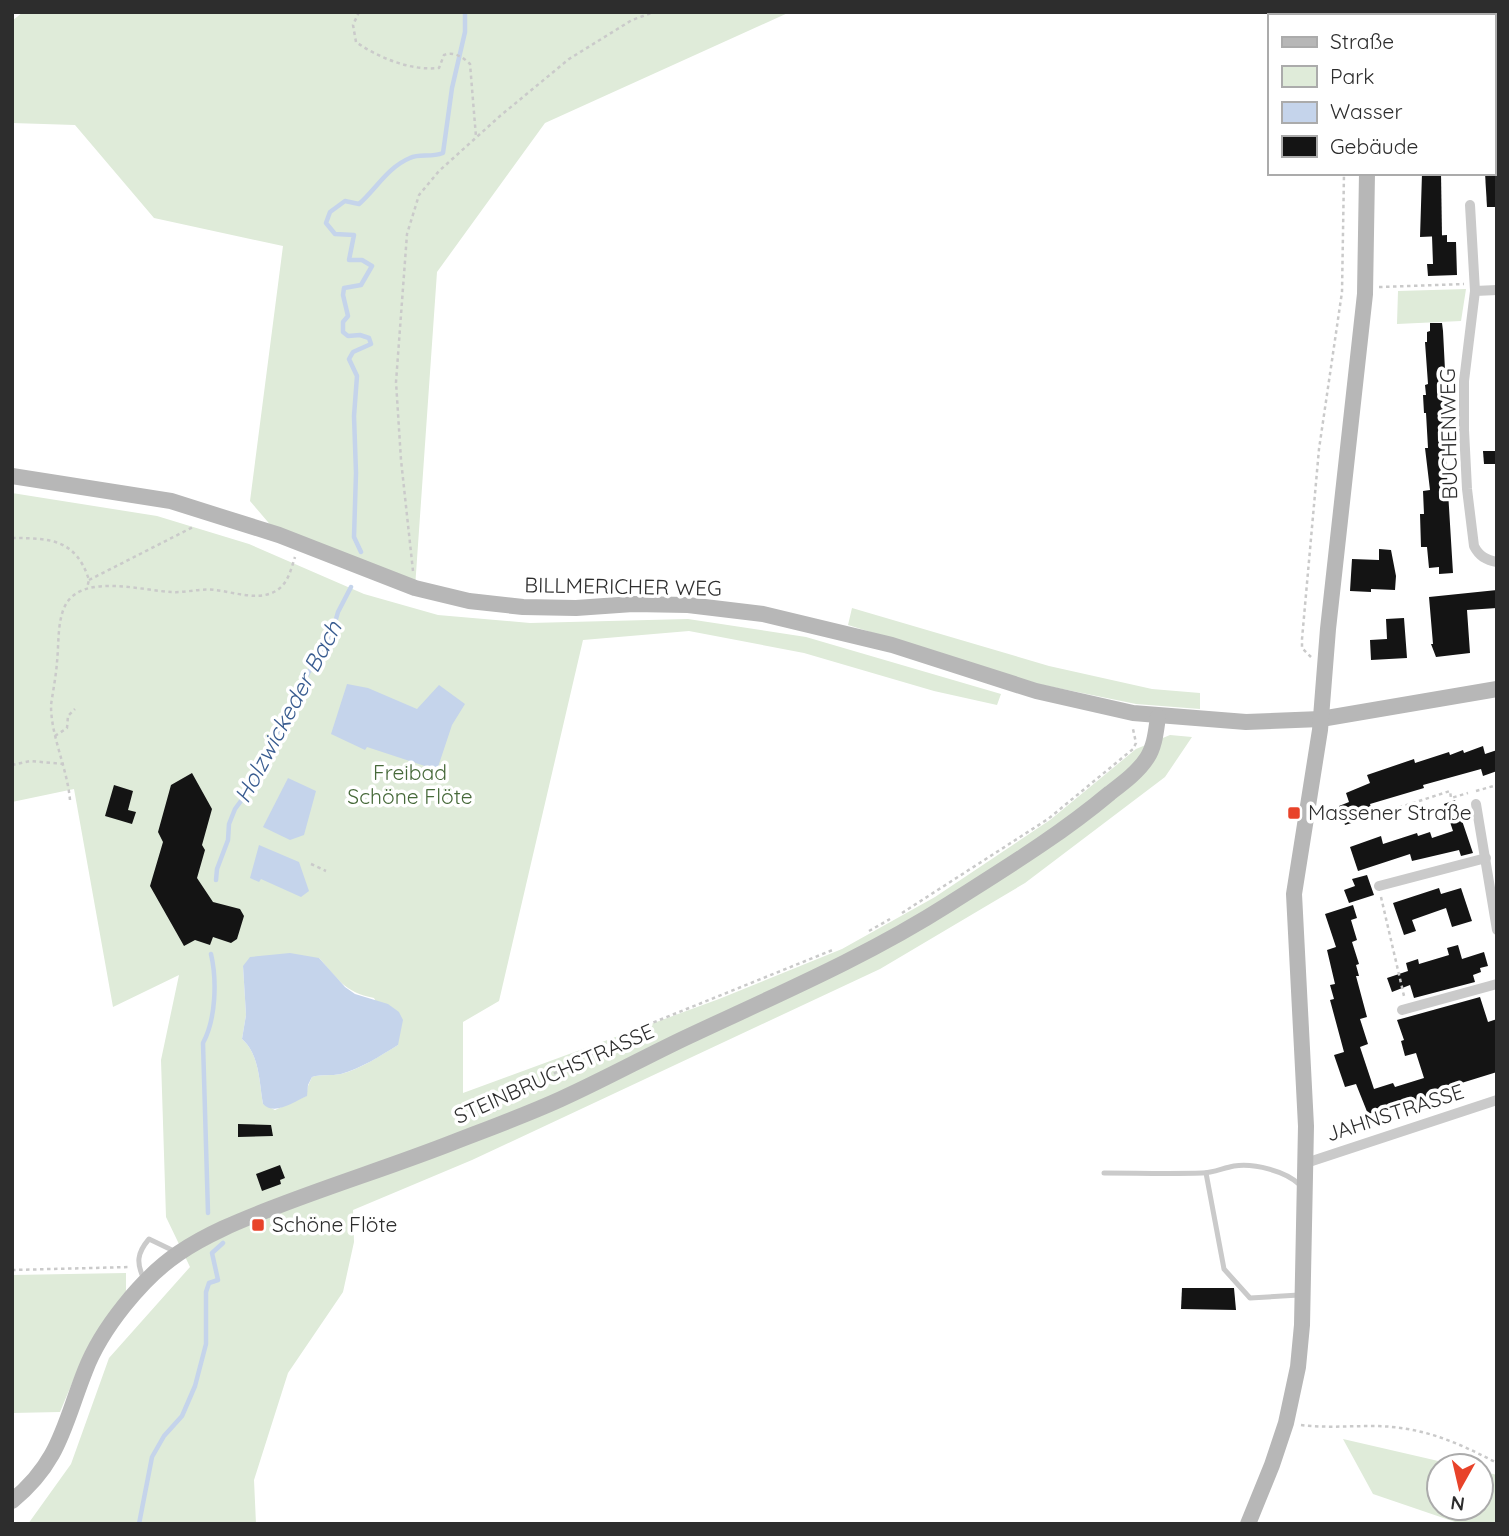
<svg xmlns="http://www.w3.org/2000/svg" width="1509" height="1536" font-family="Quicksand,sans-serif">
<rect width="100%" height="100%" fill="#fff"/>
<g fill="#dfebd9" fill-rule="evenodd">
<polygon points="23,12 790,12 545,123 437,272 415,588 279,535 250,501 283,246 154,218 75,125 12,123 12,21"/>
<polygon points="1466,289 1461,321 1397,324 1398,291"/>
<path d="M12,493l145,23 92,28 115,50 74,21 92,8 158,-4 118,18 195,57 -4,11 -63,-14 -130,-38 -115,-22 -106,9 -84,361 -36,21v71l256,-94 123,-50 93,-52 115,-77 86,-71 34,-14 22,2 -27,40 -140,106 -145,86 -408,191 -119,50 1,32 -11,50 -55,81 -34,107 2,44h-228l43,-60 38,-106 81,-91 -24,-50 -5,-157 18,-85 -66,32 -39,-218 -62,13zM319,958c19,21 25,34 55,40l24,47c-17,10 -37,24 -57,29 -10,2 -19,0 -29,3l-4,9 -2,10 -31,14 -12,-6c-4,-22 -3,-49 -21,-65l4,-24 -3,-49z"/>
<polygon points="852,608 1049,666 1152,689 1200,693 1200,709 1136,704 1038,684 848,625"/>
<polygon points="126,1273 126,1291 85,1352 60,1412 12,1413 12,1275"/>
<polygon points="1343,1439 1460,1466 1439,1466 1439,1508 1481,1508 1481,1471 1497,1475 1497,1524 1461,1524 1373,1494"/>
</g>
<g fill="#c5d4eb">
<polygon points="347,684 368,688 417,709 439,685 465,704 452,725 437,770 367,747 365,750 331,734"/>
<polygon points="288,778 316,791 304,835 290,840 263,827"/>
<polygon points="259,845 299,862 309,891 301,897 261,879 259,882 250,878"/>
<path d="M290,953l29,5 26,29 10,7 33,10 11,8 4,8 -5,25c-18,11 -36,23 -57,29 -10,2 -19,0 -29,3l-4,8 -1,11c-14,6 -32,20 -44,8 -4,-22 -3,-49 -21,-65l4,-24 -3,-49 7,-9z"/>
</g>
<g fill="none" stroke-linecap="round" stroke-linejoin="round">
<g stroke="#c5d4eb" stroke-width="4.5">
<path d="M361,552l-7,-15 2,-64 -2,-57 3,-40 -8,-17 4,-7 18,-8 -2,-6 -9,-3 -12,1 -5,-4v-10l5,-6 -5,-21 1,-7 17,-3 11,-19 -10,-6h-13l5,-25 -19,-1 -9,-11 4,-11 15,-11 14,3c17,-15 29,-37 51,-46 10,-5 20,0 33,-5l9,-65 13,-56v-20"/>
<polyline points="216,880 217,869 228,840 229,824 235,809 252,786 259,762 288,717 308,673 330,640 338,612 351,587"/>
<path d="M208,1213l-5,-170c13,-24 14,-63 8,-89"/>
<polyline points="139,1524 152,1457 164,1436 182,1416 195,1386 206,1344 206,1292 209,1283 218,1280 212,1253 223,1243"/>
</g>
</g>
<g fill="#141414">
<polygon points="1422,173 1441,173 1442,236 1420,237"/>
<polygon points="1485,173 1497,173 1497,207 1487,207"/>
<polygon points="1447,235 1447,242 1456,242 1457,275 1428,276 1427,264 1433,264 1432,236"/>
<polygon points="1430,323 1442,323 1443,331 1445,370 1444,377 1441,377 1453,573 1439,574 1439,567 1429,568 1427,547 1421,547 1420,514 1424,514 1423,491 1430,490 1425,448 1428,448 1426,413 1424,413 1423,395 1426,395 1425,385 1428,384 1425,342 1427,342 1427,332 1430,331"/>
<polygon points="1483,451 1497,451 1497,464 1484,464"/>
<polygon points="1379,549 1391,550 1396,576 1395,590 1371,589 1371,592 1350,591 1352,559 1379,560"/>
<polygon points="1497,590 1497,608 1467,610 1470,653 1436,657 1431,644 1433,644 1429,597"/>
<polygon points="1404,618 1407,658 1371,660 1370,640 1387,639 1386,619"/>
<polygon points="1483,746 1485,754 1497,750 1497,771 1483,776 1481,769 1423,785 1424,788 1370,804 1374,816 1345,825 1339,806 1349,802 1346,793 1370,783 1367,775 1414,759 1415,763 1449,752 1450,755 1463,750 1464,753"/>
<polygon points="192,773 212,809 202,845 205,850 197,878 213,902 240,909 244,916 237,939 231,943 213,937 210,945 195,940 184,946 150,886 163,842 158,832 171,785"/>
<polygon points="114,785 133,791 128,810 136,812 132,824 105,816"/>
<polygon points="1455,800 1473,853 1461,856 1459,850 1412,861 1410,854 1358,871 1350,847 1381,836 1383,844 1417,833 1418,836 1430,832 1432,838 1453,831 1444,804"/>
<polygon points="1367,875 1374,895 1349,903 1344,890 1355,886 1352,879"/>
<polygon points="1439,888 1441,894 1461,888 1472,921 1452,927 1446,908 1412,920 1416,931 1404,935 1393,903"/>
<polygon points="1353,905 1357,918 1351,920 1357,940 1352,942 1359,964 1356,965 1359,976 1356,976 1367,1017 1360,1019 1368,1044 1360,1047 1374,1089 1393,1083 1395,1087 1424,1078 1416,1053 1405,1056 1401,1041 1404,1040 1397,1020 1480,997 1488,1022 1497,1019 1497,1072 1455,1085 1456,1089 1368,1114 1356,1084 1345,1087 1334,1055 1344,1052 1330,1000 1334,999 1330,985 1335,984 1327,950 1336,947 1325,914"/>
<polygon points="1458,945 1462,959 1484,952 1488,966 1480,968 1481,972 1473,975 1475,982 1414,998 1410,985 1392,992 1387,978 1408,971 1406,963 1418,959 1419,964 1449,955 1447,948"/>
<polygon points="238,1124 271,1125 273,1136 238,1137"/>
<polygon points="280,1165 285,1178 280,1180 281,1184 262,1191 256,1174"/>
<polygon points="1182,1288 1234,1288 1236,1310 1181,1309"/>
</g>
<g fill="none" stroke-linecap="round" stroke-linejoin="round">
<g stroke="#cacaca" stroke-width="2.5" stroke-dasharray="3.5 3.5" stroke-linecap="butt">
<path d="M359,12l-6,13 3,17c23,16 55,29 83,26l5,-13c9,-4 19,2 26,9l6,73"/>
<polyline points="1373,16 1374,12"/>
<polyline points="1379,287 1464,284"/>
<path d="M12,538c38,0 64,1 77,42l-2,8"/>
<polyline points="413,571 401,460 396,382 407,234 419,195 439,171 500,116 569,59 632,20 654,12"/>
<polyline points="89,580 195,526"/>
<polyline points="1311,657 1302,648 1302,639 1319,449 1342,292 1344,173"/>
<polyline points="55,736 67,728 68,716 75,709"/>
<polyline points="12,765 30,761 64,764"/>
<polyline points="1476,791 1497,785"/>
<path d="M70,800c-3,-33 -19,-63 -19,-95 2,-14 5,-29 6,-43 2,-18 0,-42 9,-58 18,-31 77,-13 106,-12 14,1 28,-4 43,-2 20,2 50,14 67,-4 7,-7 10,-20 13,-29"/>
<polyline points="1379,814 1450,791 1451,798 1468,793"/>
<polyline points="311,864 326,871"/>
<polyline points="1381,897 1404,996"/>
<polyline points="902,913 1048,819 1133,749 1136,743 1133,729"/>
<polyline points="869,931 890,919"/>
<polyline points="467,1119 647,1025 835,949"/>
<polyline points="12,1270 131,1267"/>
<path d="M1301,1425c23,3 47,1 71,1 48,0 83,15 125,37"/>
</g>
<g stroke="#cacaca" stroke-width="5">
<path d="M1104,1173c32,0 65,1 98,0 11,0 21,-5 32,-7 20,-3 52,5 66,19"/>
<polyline points="1206,1173 1224,1269 1250,1298 1299,1295"/>
<path d="M144,1279c-8,-16 -7,-26 5,-40l27,13"/>
</g>
<g stroke="#cacaca" stroke-width="10">
<path d="M1470,205l5,86 -11,90v49l3,59 7,57c5,10 12,14 23,16"/>
<polyline points="1475,291 1497,290"/>
<polyline points="1476,804 1497,930"/>
<polyline points="1379,886 1486,858"/>
<polyline points="1402,1010 1497,984"/>
<polyline points="1306,1163 1497,1100"/>
</g>
<g stroke="#b7b7b7" stroke-width="16">
<polyline points="1396,16 1398,12"/>
<polyline points="12,476 171,501 279,535 415,588 469,601 523,607 576,608 633,604 688,605 763,614 892,645 1036,691 1133,713 1246,722 1321,719 1497,689"/>
<path d="M12,1501c48,-39 52,-77 73,-130 16,-42 57,-93 94,-118 28,-19 60,-32 91,-44 61,-24 123,-43 184,-67 36,-14 72,-27 107,-43 42,-19 82,-41 124,-61 89,-42 181,-81 264,-134 55,-35 111,-69 161,-111 13,-10 28,-21 37,-35 8,-12 9,-28 11,-41"/>
<polyline points="1248,1524 1272,1465 1286,1423 1298,1367 1302,1325 1306,1126 1294,894 1320,730 1328,629 1365,294 1367,173"/>
</g>
</g>
<g fill="#e8432a" stroke="#fff" stroke-width="2.5">
<rect x="1287" y="806" width="14" height="14" rx="3.5"/>
<rect x="251" y="1218" width="14" height="14" rx="3.5"/>
</g>
<g text-anchor="middle" stroke-width="7" stroke-linejoin="round" paint-order="stroke">
<g font-size="21" fill="#2d2d2d" stroke="#fff">
<text transform="translate(1449 434) rotate(-91)" y="7">BUCHENWEG</text>
<text transform="translate(623 587) rotate(1)" y="7">BILLMERICHER WEG</text>
<text transform="translate(554 1074) rotate(-24)" y="7">STEINBRUCHSTRASSE</text>
<text transform="translate(1395 1113) rotate(-18)" y="7">JAHNSTRASSE</text>
</g>
<g font-size="21" fill="#466939" stroke="#fff">
<text x="410" y="780">Freibad<tspan x="410" dy="24">Schöne Flöte</tspan></text>
</g>
<g font-size="21" fill="#2d2d2d" stroke="#fff" text-anchor="start">
<text x="1308" y="820">Massener Straße</text>
<text x="272" y="1232">Schöne Flöte</text>
</g>
<g font-size="23" font-style="italic" fill="#395c90" stroke="#fff">
<text transform="translate(288 712) rotate(-62)" y="8">Holzwickeder Bach</text>
</g>
</g>
<rect width="1509" height="1536" fill="none" stroke="#2d2d2d" stroke-width="28"/>
<rect x="1268" y="14" width="228" height="161" fill="#ffffff" stroke="#ababab" stroke-width="2"/>
<rect x="1282" y="37" width="35" height="10" fill="#b7b7b7" stroke="#ababab" stroke-width="2"/>
<text x="1330" y="49" font-size="21" fill="#2d2d2d">Straße</text>
<rect x="1282" y="66" width="35" height="21" fill="#dfebd9" stroke="#ababab" stroke-width="2"/>
<text x="1330" y="84" font-size="21" fill="#2d2d2d">Park</text>
<rect x="1282" y="102" width="35" height="21" fill="#c5d4eb" stroke="#ababab" stroke-width="2"/>
<text x="1330" y="119" font-size="21" fill="#2d2d2d">Wasser</text>
<rect x="1282" y="136" width="35" height="21" fill="#141414" stroke="#ababab" stroke-width="2"/>
<text x="1330" y="154" font-size="21" fill="#2d2d2d">Gebäude</text>
<g transform="translate(1460 1487) rotate(188)"><circle r="33" fill="#ffffff" stroke="#ababab" stroke-width="2"/>
<path d="M0-5L12 26L0 18L-12 26Z" fill="#e8432a"/>
<text y="-10" font-size="19" font-weight="bold" text-anchor="middle" fill="#2d2d2d">N</text>
</g>
</svg>
